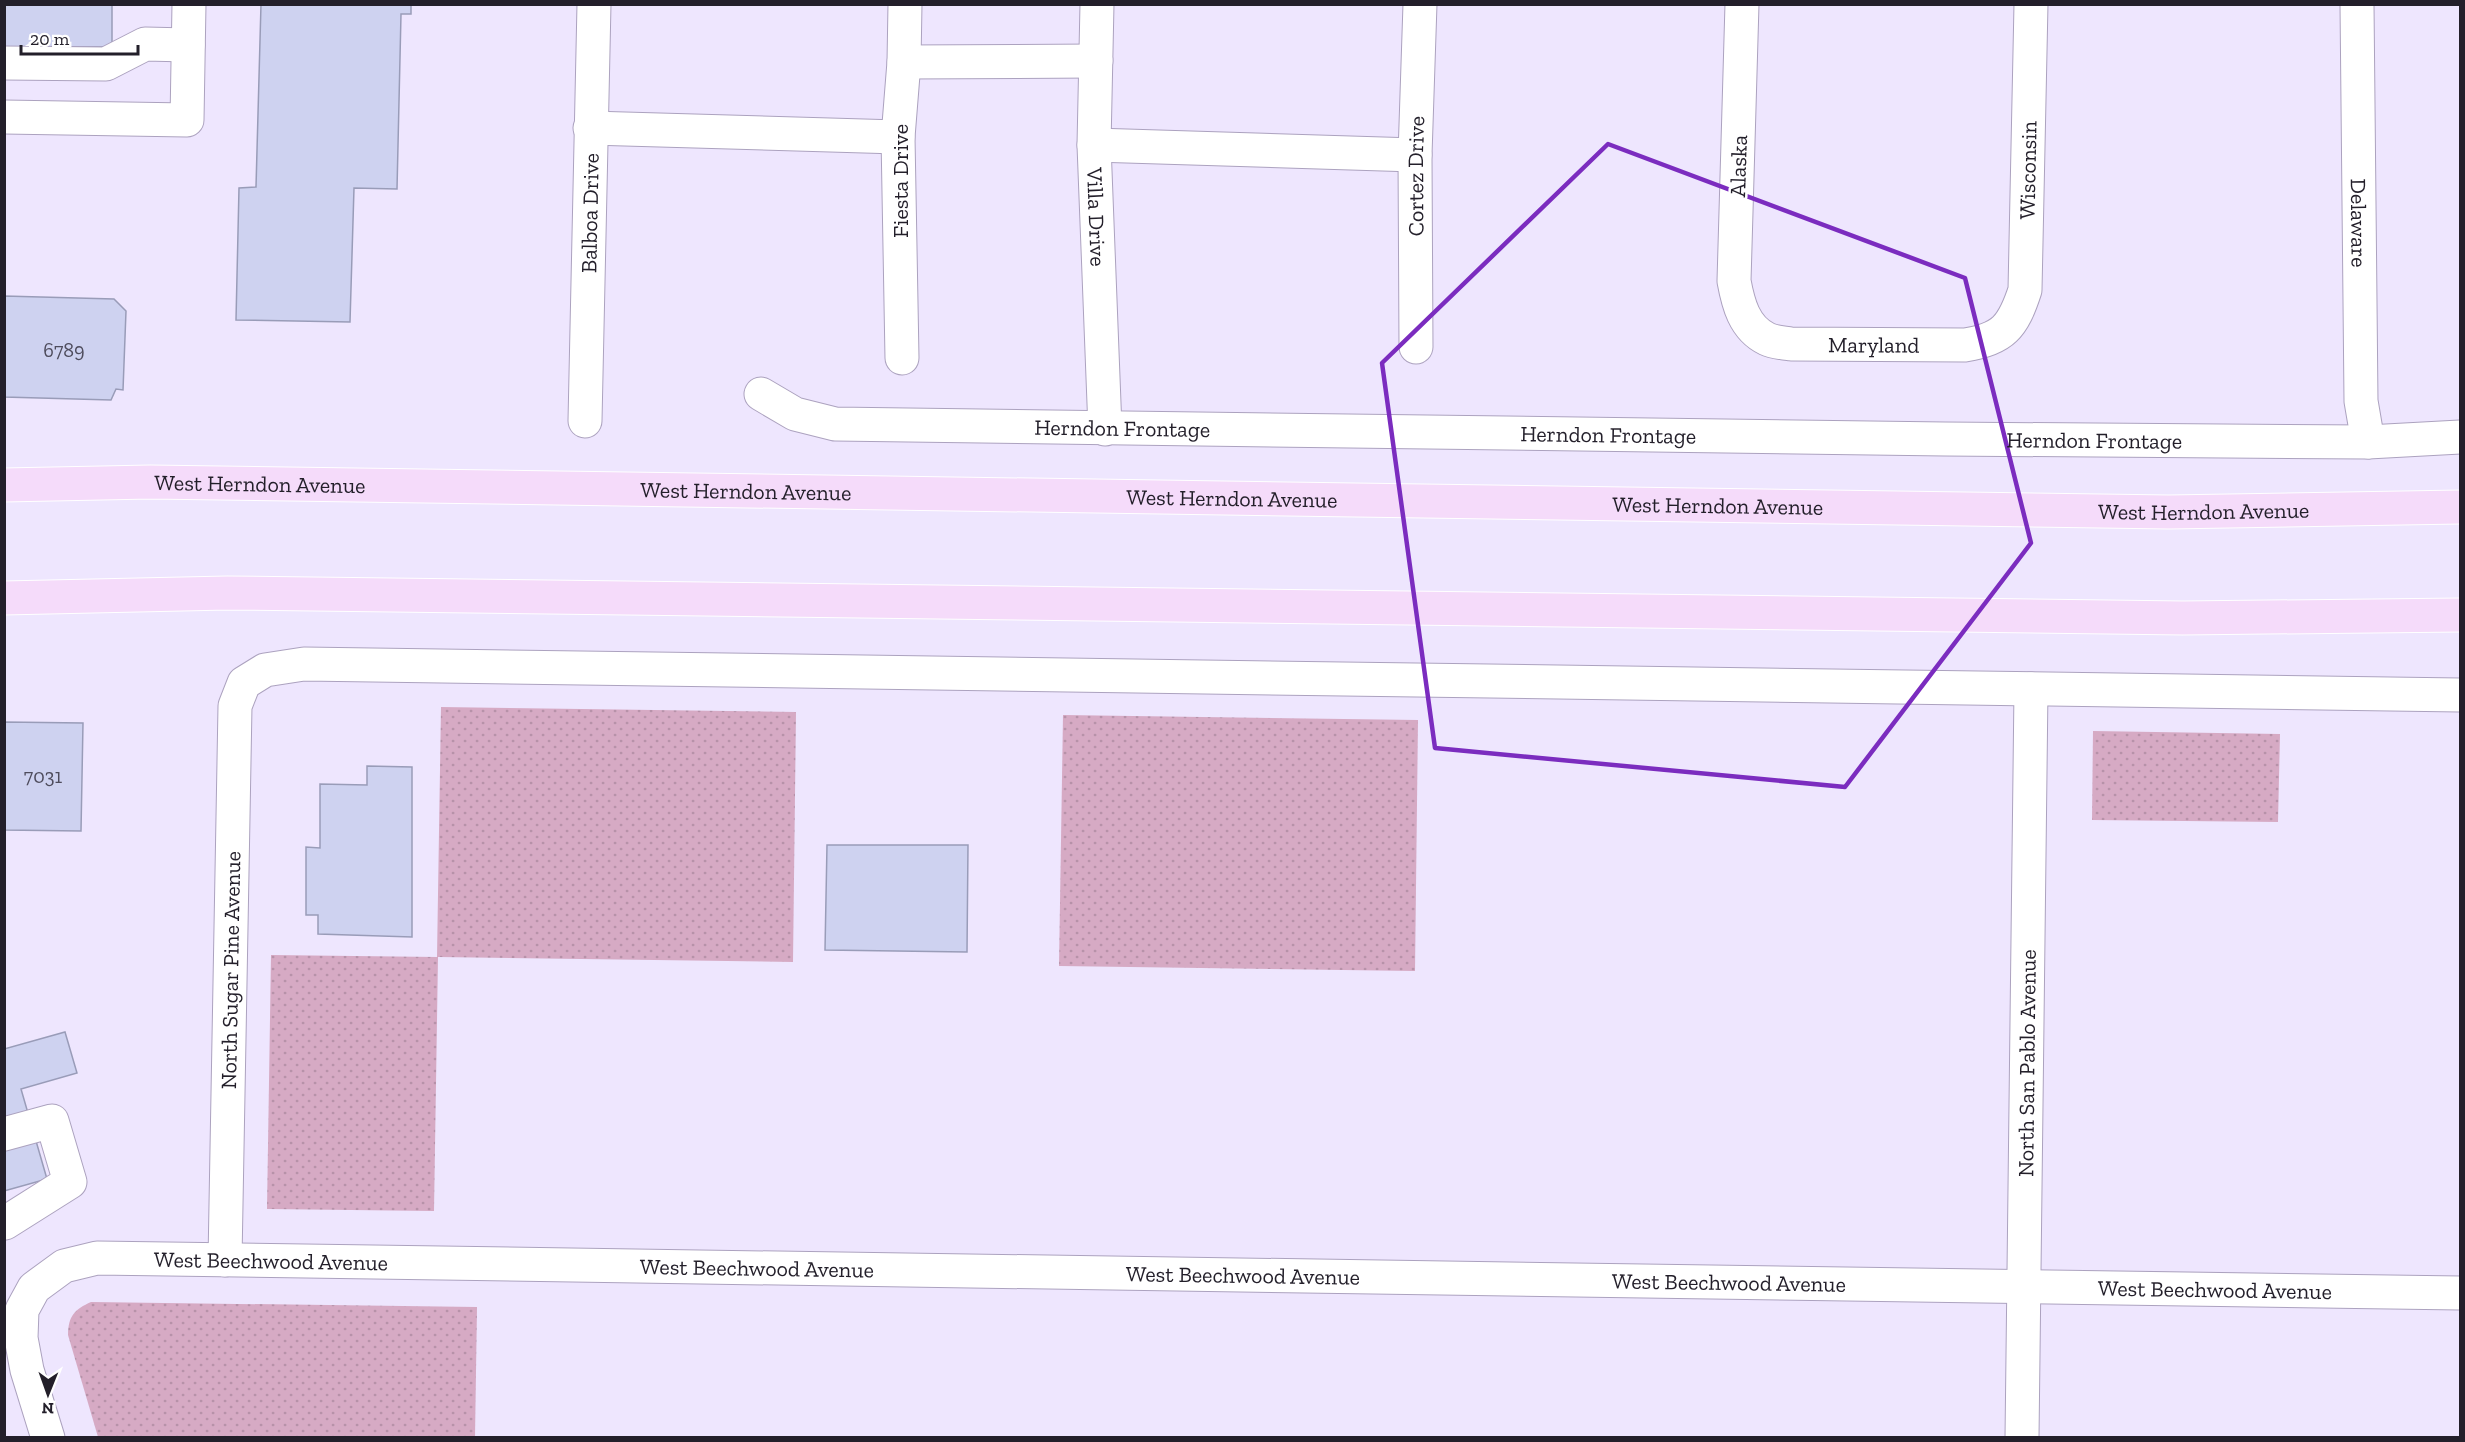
<svg xmlns="http://www.w3.org/2000/svg" width="2465" height="1442" font-family="'Zilla Slab',serif">
<defs>
<pattern id="grass-dots" width="8" height="8" patternUnits="userSpaceOnUse" patternTransform="scale(1.5)"><rect width="8" height="8" fill="#d6aac4"/><path d="M2 2h.1M6 6h.1" fill="none" stroke="#b792a9" stroke-width="1.8" stroke-linecap="round"/></pattern>
</defs>
<rect width="100%" height="100%" fill="#eee6fe"/>
<g fill="url(#grass-dots)">
<polygon points="441,707 796,712 793,962 438,957 434,1211 267,1209 271,955 437,957"/>
<polygon points="1063,715 1418,720 1415,971 1059,966"/>
<polygon points="2093,731 2280,734 2278,822 2092,820"/>
<path d="M91,1302l386,5 -2,130h-377l-30,-102c0,-19 7,-26 23,-33z"/>
</g>
<g fill="#ced2f0" stroke="#999cb8" stroke-width="1.5">
<polygon points="4,4 112,4 112,47 65,47 65,54 4,53"/>
<polygon points="261,4 411,4 411,14 401,14 397,189 354,188 350,322 236,320 239,188 256,187"/>
<polygon points="4,296 114,299 126,311 123,390 116,389 111,400 4,397"/>
<polygon points="4,722 83,723 81,831 4,830"/>
<polygon points="367,766 412,767 412,937 318,934 318,915 306,915 306,847 320,848 320,784 367,785"/>
<polygon points="827,845 968,845 967,952 825,950"/>
<polygon points="65,1032 77,1073 21,1089 47,1179 4,1191 4,1049"/>
</g>
<g fill="none" stroke-linecap="round" stroke-linejoin="round">
<g stroke="#aca2bf" stroke-width="35">
<g id="minor">
<path id="s1" d="M1097,4l-3,141 11,284"/>
<path id="s2" d="M1742,4l-8,277c4,22 10,47 33,58 6,3 16,4 24,5l174,1c38,-6 48,-18 60,-55l6,-286"/>
<path id="s3" d="M2357,4l4,397 7,41"/>
<polyline points="904,62 1096,61"/>
<polyline points="4,63 106,64 145,44 188,45"/>
<polyline points="4,117 187,120 189,4"/>
<polyline points="590,128 898,137"/>
<polyline points="1094,145 1415,155"/>
<path id="s4" d="M1416,347l-1,-192 5,-151"/>
<polyline points="902,358 898,137 904,62 905,4"/>
<path id="s5" d="M761,394l34,20 40,10 1110,15 423,3 92,-5"/>
<path id="s6" d="M585,421l9,-417"/>
<polyline points="4,1134 52,1121 70,1182 5,1223"/>
<path id="s7" d="M225,1260l10,-554 9,-23 21,-13 39,-6 2156,31"/>
<path id="s8" d="M48,1438l-21,-68 -6,-32 1,-28 12,-22 30,-22 33,-8 2363,35"/>
<path id="s9" d="M2022,1438l9,-749"/>
</g>
</g>
<g stroke="#fff" stroke-width="35">
<g id="major">
<path id="s10" d="M4,485l146,-3 2019,30 291,-5"/>
<polyline points="4,598 227,593 2183,618 2460,615"/>
</g>
</g>
<use href="#minor" stroke="#fff" stroke-width="33"/>
<use href="#major" stroke="#f5dbfa" stroke-width="33"/>
</g>
<path fill="none" stroke="#7b2cbf" stroke-width="4.5" stroke-linejoin="round" d="M1608,144l357,134 66,265 -186,244 -410,-39 -53,-385z"/>
<g text-anchor="middle" stroke-width="5" stroke-linejoin="round" paint-order="stroke">
<g font-size="20" fill="#4e4c5c">
<text x="64" y="357">6789</text>
<text x="43" y="783">7031</text>
</g>
<g font-size="22" fill="#231f2a" stroke="#fff">
<text transform="translate(1738 166) rotate(-88)" y="8">Alaska</text>
<text dy="8" stroke="none"><textPath href="#s2" startOffset="753">Wisconsin</textPath></text>
<text dy="8" stroke="none"><textPath href="#s4" startOffset="171">Cortez Drive</textPath></text>
<text transform="translate(900 181) rotate(-90)" y="8">Fiesta Drive</text>
<text dy="8" stroke="none"><textPath href="#s6" startOffset="208">Balboa Drive</textPath></text>
<text dy="8" stroke="none"><textPath href="#s1" startOffset="213">Villa Drive</textPath></text>
<text dy="8" stroke="none"><textPath href="#s3" startOffset="219">Delaware</textPath></text>
<text dy="8" stroke="none"><textPath href="#s2" startOffset="454">Maryland</textPath></text>
<text dy="8" stroke="none"><textPath href="#s5" startOffset="368">Herndon Frontage</textPath></text>
<text dy="8" stroke="none"><textPath href="#s5" startOffset="854">Herndon Frontage</textPath></text>
<text dy="8" stroke="none"><textPath href="#s5" startOffset="1340">Herndon Frontage</textPath></text>
<text dy="8" stroke="none"><textPath href="#s10" startOffset="256">West Herndon Avenue</textPath></text>
<text dy="8" stroke="none"><textPath href="#s10" startOffset="742">West Herndon Avenue</textPath></text>
<text dy="8" stroke="none"><textPath href="#s10" startOffset="1228">West Herndon Avenue</textPath></text>
<text dy="8" stroke="none"><textPath href="#s10" startOffset="1714">West Herndon Avenue</textPath></text>
<text dy="8" stroke="none"><textPath href="#s10" startOffset="2200">West Herndon Avenue</textPath></text>
<text dy="8" stroke="none"><textPath href="#s7" startOffset="290">North Sugar Pine Avenue</textPath></text>
<text dy="8" stroke="none"><textPath href="#s9" startOffset="375">North San Pablo Avenue</textPath></text>
<text dy="8" stroke="none"><textPath href="#s8" startOffset="402">West Beechwood Avenue</textPath></text>
<text dy="8" stroke="none"><textPath href="#s8" startOffset="888">West Beechwood Avenue</textPath></text>
<text dy="8" stroke="none"><textPath href="#s8" startOffset="1374">West Beechwood Avenue</textPath></text>
<text dy="8" stroke="none"><textPath href="#s8" startOffset="1860">West Beechwood Avenue</textPath></text>
<text dy="8" stroke="none"><textPath href="#s8" startOffset="2346">West Beechwood Avenue</textPath></text>
</g>
</g>
<rect width="2465" height="1442" fill="none" stroke="#231f2a" stroke-width="12"/>
<g transform="translate(48 1394) rotate(181)" stroke="#ffffff" stroke-width="4.5" paint-order="stroke">
<path d="M0-4.5L10 22L0 15L-10 22Z" fill="#231f2a"/>
<text y="-9" font-size="16" font-weight="bold" text-anchor="middle" fill="#231f2a">N</text>
</g>
<path d="M21 45v9h117v-9" fill="none" stroke="#231f2a" stroke-width="3"/>
<text x="30" y="45" font-size="18" fill="#231f2a" stroke="#ffffff" stroke-width="4.5" paint-order="stroke">20 m</text>
</svg>
